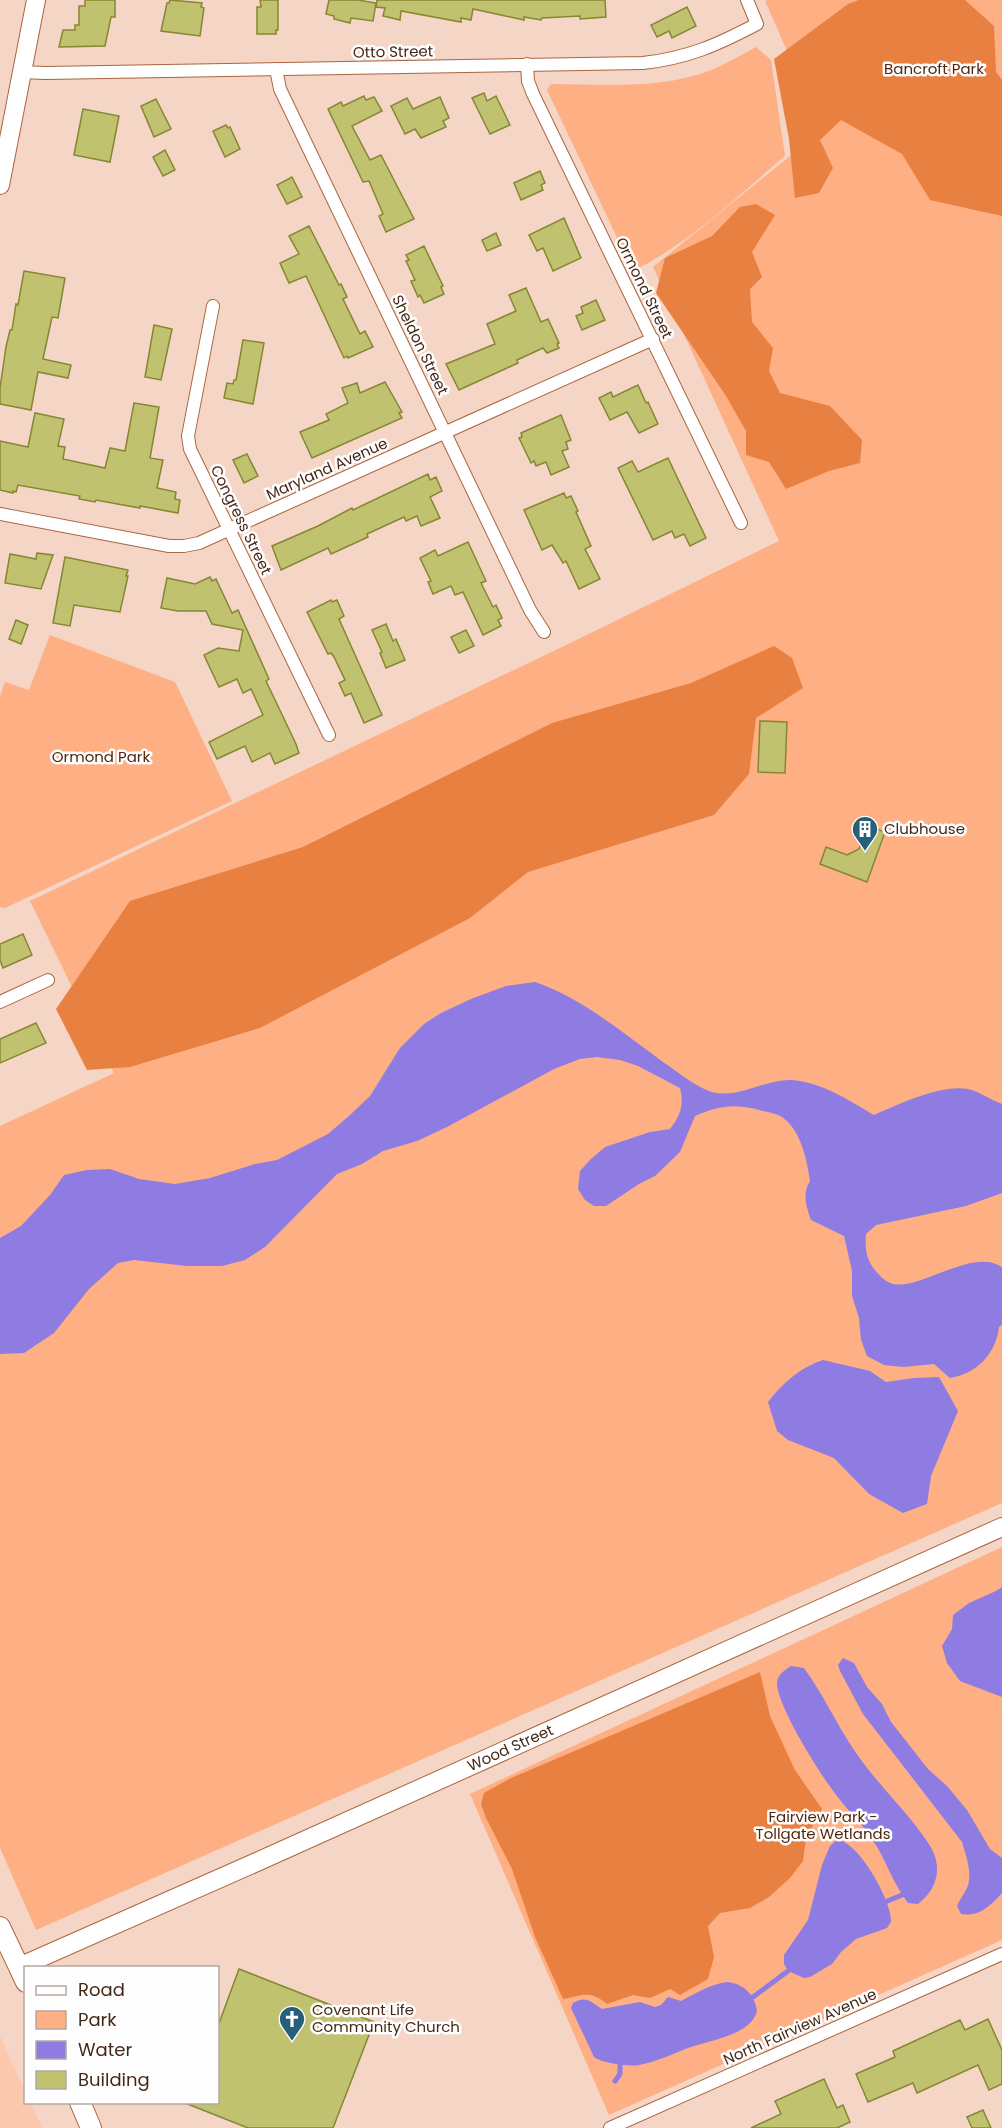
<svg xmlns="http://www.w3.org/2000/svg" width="1002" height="2128" font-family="Poppins,sans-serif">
<rect width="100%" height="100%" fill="#f5d5c5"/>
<polygon fill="#fcc9ae" points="0,2036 25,2091 26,2102 31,2103 42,2128 0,2128"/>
<g fill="#feaf84">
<polygon points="769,0 1002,0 1002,1503 36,1930 0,1848 0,1126 114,1073 30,901 560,648 779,541 653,267 822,130 765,1"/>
<path d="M756,47l15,13 14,96c-47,40 -97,88 -152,115l-86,-181 4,-6c53,0 110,6 160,-14 15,-6 30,-15 45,-23z"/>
<polygon points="50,635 175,682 232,801 5,908 0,907 0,696 5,682 29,690"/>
<polygon points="1002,1547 1002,1940 609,2115 470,1794"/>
</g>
<g fill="#e88041">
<polygon points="859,0 965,0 994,26 996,72 1002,80 1002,216 930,200 902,154 841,120 820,140 833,168 819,193 795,198 789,139 774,59 848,4"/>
<polygon points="756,204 775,215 752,252 762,277 750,289 752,322 773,348 769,371 780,393 830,406 862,440 860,463 829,471 786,489 769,462 746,455 746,431 726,396 656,293 665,258 712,236 740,207"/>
<polygon points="774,646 792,658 803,688 756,718 749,774 714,815 528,872 470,918 260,1028 130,1067 87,1070 56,1009 130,901 303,847 552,723 691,683"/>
<path d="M760,1672l10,44 25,54 27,39 -16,30 -3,22 -13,17 -21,19 -19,11 -30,5 -12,13 6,31 -6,22 -28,16 -10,-6 -20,9 -17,-3 -26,9c-18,-15 -25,-8 -44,-5l-28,-62 -23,-68 -26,-51 -5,-14 3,-11 27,-15z"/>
</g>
<g fill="#8e7ce3">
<path d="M535,982c47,16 88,51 128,80 15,10 29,22 46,29 26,10 56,-12 82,-11 31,2 57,20 83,35 25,-11 67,-31 94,-26 12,3 23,11 34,15v89l-36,13 -90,19 -10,9c-1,14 0,24 8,35 5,6 11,13 19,15 28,6 80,-37 109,-17v58l-3,2c-3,27 -23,47 -49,51l-16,-14 -31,3 -19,-2 -17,-9 -6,-16 -2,-22 -7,-22v-25l-8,-35 -33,-16c-5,-14 -9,-26 -1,-39 -3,-21 -9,-51 -28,-64 -6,-4 -16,-5 -23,-7 -24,-7 -42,-4 -64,6l-15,36 -25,24 -16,8 -33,22h-12l-9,-6 -7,-11 2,-18 11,-12 14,-12 45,-15 20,-3c11,-14 14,-25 10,-41l-42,-22 -18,-6 -23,-3 -17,2 -26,10 -107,58 -30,14 -34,10 -21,13 -25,10 -72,73 -20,13 -23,6h-35l-53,-6 -16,3 -29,26 -35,44 -30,20 -24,1v-116l21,-12 29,-31 14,-20 23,-5 23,-1 29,10 36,5 35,-6 45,-14 22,-4 51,-26 22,-19 20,-19 30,-48 24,-24 17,-11 30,-14 35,-13z"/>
<path d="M823,1360l47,11 16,11 28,-4 25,-1 19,34 -27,65 -4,28 -24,9 -34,-19 -35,-36 -46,-18 -11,-9 -9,-29c15,-19 31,-34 55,-42z"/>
<polygon points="1002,1587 1002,1697 960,1681 947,1663 942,1646 952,1629 953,1615 969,1603 996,1591"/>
<path d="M843,1658l11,5 13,24 15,17 9,18 37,47 19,17 20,24 23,39 12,9v35c-12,13 -22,24 -41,21l-4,-8c3,-7 7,-12 10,-18 6,-14 -1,-32 -5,-46l-99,-128 -23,-43 -2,-6z"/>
<path d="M791,1666l13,2c19,26 32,55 50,82 17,25 39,48 58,71 8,11 21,25 24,39 4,18 -4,33 -18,44l-10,-1c-15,-19 -22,-44 -36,-64 -10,-16 -24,-28 -35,-43 -16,-20 -60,-90 -60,-113 0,-8 8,-13 14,-17z"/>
<path d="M837,1840c21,0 56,63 54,82l-4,6 -31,11 -15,13 -9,12 -22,13 -6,1 -16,-7 -4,-7v-9l24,-35 14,-55 8,-19z"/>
<path d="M728,1982c16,2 27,13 29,29 -6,24 -46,29 -66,36 -17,6 -34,15 -52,18 -10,2 -37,-2 -45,-8l-23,-49 2,-5c14,-8 18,-1 29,6l38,-7 15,5 6,-2 7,-8 13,4c13,-7 32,-18 47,-19z"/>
</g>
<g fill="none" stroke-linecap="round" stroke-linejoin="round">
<g stroke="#8e7ce3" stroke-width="5">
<polyline points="885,1902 902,1895"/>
<polyline points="753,1997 788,1971"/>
<polyline points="615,2081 620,2074 620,2063"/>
</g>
</g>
<g fill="#c1c270" stroke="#868633" stroke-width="1.5">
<polygon points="85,0 115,0 115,17 111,17 105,46 59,47 63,30 75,30 75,25 79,25 79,6 85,6"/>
<polygon points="170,0 202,3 201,7 204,8 200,36 161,31 167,3 169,3"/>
<polygon points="260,0 278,0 278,30 276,30 276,34 257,34 257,7 261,7"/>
<polygon points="329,0 358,0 376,3 373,21 351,18 350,23 334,19 334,16 326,14"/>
<polygon points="377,0 605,0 606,17 580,19 580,16 542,18 541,20 524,17 524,20 473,9 471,20 461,18 461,22 401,11 400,20 383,16 385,8 376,7"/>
<polygon points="687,7 696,26 672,38 669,31 657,37 651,25"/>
<polygon points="484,93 487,101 496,96 510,125 490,134 472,98"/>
<polygon points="364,96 366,100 374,97 382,111 352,126 370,160 381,155 414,219 386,232 379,216 383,214 369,181 363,182 328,109 341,102 343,106"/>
<polygon points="440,97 449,118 443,121 446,127 421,138 415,129 405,134 391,106 407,98 413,109"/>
<polygon points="156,99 171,129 154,137 141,106"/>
<polygon points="83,109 119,116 110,162 74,155"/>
<polygon points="226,125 228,128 230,127 240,149 225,157 213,131"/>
<polygon points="165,150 175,170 163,176 153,157"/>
<polygon points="540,171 545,183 541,185 543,190 521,200 514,183"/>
<polygon points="292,177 302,197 287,204 277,185"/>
<polygon points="564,218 581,258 553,271 543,248 537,251 529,235"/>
<polygon points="309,226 339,285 341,284 347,297 343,299 360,334 365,331 373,347 348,358 347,356 344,358 306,276 289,283 280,263 299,254 289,236"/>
<polygon points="496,233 501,245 487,251 482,240"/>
<polygon points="424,246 443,286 441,287 444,294 424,303 420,295 418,297 411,281 415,280 406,261 409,260 406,255"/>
<polygon points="24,271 65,278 58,318 52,317 43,359 71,365 68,378 38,372 31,410 0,404 0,388 6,347 10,330 12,330 16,304 18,305"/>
<polygon points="526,288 541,322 548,319 559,343 557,344 559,348 547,353 543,348 517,360 518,363 459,390 446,364 495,344 487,324 516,311 509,295"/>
<polygon points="596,300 605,320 582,330 576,316 583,313 581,307"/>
<polygon points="154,325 172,329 161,380 145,377"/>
<polygon points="243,340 264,343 253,404 224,398 227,383 233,384 234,380 236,380"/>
<polygon points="385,382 402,412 399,413 402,418 312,458 300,432 329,420 326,414 348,403 342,388 357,383 360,393"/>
<polygon points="638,385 646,403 648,402 658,424 639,433 627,412 610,420 599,398 611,392 613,397"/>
<polygon points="134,403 159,407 150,458 163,460 157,488 176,492 175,499 180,500 178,513 140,506 140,508 96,500 95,502 79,499 80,496 18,485 16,492 13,491 13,493 0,490 0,441 28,447 35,413 64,419 58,446 65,447 63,459 105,468 110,448 125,451"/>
<polygon points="561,415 571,440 566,442 568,449 562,451 569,467 551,475 546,462 536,466 534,461 531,463 519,438 522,437 521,433"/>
<polygon points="247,454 258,476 244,483 233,460"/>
<polygon points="668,458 706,538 690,546 684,534 675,538 672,531 653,540 618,468 632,461 638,472"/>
<polygon points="428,474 430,480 436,477 442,491 430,497 440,518 421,526 417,516 406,521 404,517 367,534 368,537 331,554 328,548 281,570 272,546 318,526 352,508 353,510"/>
<polygon points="564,493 566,498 571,496 578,511 576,512 591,546 585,549 600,579 579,589 566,561 563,563 552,545 542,550 524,510"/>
<polygon points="468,542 486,581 481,583 493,607 496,605 502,618 498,620 501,626 483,635 463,592 455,595 451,586 433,594 428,582 431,581 420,558 435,550 438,556"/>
<polygon points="37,553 53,555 41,589 5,583 10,554 36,559"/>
<polygon points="65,557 128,570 126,576 128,576 120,612 74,605 70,626 53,623"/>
<polygon points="210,577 212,581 216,579 232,613 238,610 269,679 266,681 296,744 299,753 275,764 270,753 252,762 245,746 217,759 209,742 263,715 251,689 243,693 237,679 219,687 204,655 218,648 239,651 243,630 212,624 206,611 178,611 161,608 167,578 195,584"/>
<polygon points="331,600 332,602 337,600 344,616 339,619 382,715 364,723 351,693 345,696 339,683 345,680 334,657 331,653 328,654 307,612"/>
<polygon points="16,620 28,625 21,644 9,639"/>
<polygon points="386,624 393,641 396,639 405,660 386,668 380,653 382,652 372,630"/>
<polygon points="466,630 474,646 459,653 451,637"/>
<polygon points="760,721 787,722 785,773 758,772"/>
<polygon points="868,826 885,832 867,882 820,864 826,847 847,855 859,849"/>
<polygon points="23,934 32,955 3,968 0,960 0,944"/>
<polygon points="36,1023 46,1043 0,1063 0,1039"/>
<polygon points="239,1969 374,2022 333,2128 248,2128 185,2103 218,2103 218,2026"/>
<polygon points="988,2019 1002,2050 1002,2084 989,2090 978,2065 917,2093 913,2083 868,2102 856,2074 895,2057 893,2051 960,2020 965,2030"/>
<polygon points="824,2079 837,2108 843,2105 850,2122 837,2128 751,2128 781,2114 775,2101"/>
<polygon points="983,2110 991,2128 972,2128 967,2117"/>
</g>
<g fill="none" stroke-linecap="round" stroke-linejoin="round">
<g stroke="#ab653e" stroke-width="14">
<g id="street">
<polyline points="527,64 528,81 533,94 741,523"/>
<polyline points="276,69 280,89 530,610 544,632"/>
<path d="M22,72l23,1 598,-10c45,-5 74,-18 114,-39l-10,-24"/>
<polyline points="213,306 188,436 190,449 329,735"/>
<polyline points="0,514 169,546 184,546 199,543 653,339"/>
<polyline points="0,1002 48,980"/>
<polyline points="610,2128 1002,1954"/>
</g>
</g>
<g stroke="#ab653e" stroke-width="20">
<g id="secondary">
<polyline points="0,185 36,0"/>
<path id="s1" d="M19,1967l240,-106 743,-334"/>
</g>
</g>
<g stroke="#ab653e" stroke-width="22">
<g id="primary">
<polyline points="0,1927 26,1982"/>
<polyline points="80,2102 91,2128"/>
</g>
</g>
<use href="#street" stroke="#fff" stroke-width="12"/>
<use href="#secondary" stroke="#fff" stroke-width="18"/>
<use href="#primary" stroke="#fff" stroke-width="20"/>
</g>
<defs>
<g id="building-pin" transform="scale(1.35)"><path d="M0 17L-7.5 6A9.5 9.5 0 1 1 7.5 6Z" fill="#255f78" stroke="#fefefe"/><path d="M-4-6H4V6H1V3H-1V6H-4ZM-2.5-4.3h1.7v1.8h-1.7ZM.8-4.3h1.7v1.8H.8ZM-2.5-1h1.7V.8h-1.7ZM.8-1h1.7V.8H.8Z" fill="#fff"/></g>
<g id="church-pin" transform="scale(1.35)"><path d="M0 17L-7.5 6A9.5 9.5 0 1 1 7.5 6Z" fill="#255f78" stroke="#fefefe"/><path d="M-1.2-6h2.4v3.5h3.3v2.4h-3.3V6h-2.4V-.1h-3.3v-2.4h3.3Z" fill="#fff"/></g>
</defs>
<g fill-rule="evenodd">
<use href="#building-pin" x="865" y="829"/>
<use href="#church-pin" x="292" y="2019"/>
</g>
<g text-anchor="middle" stroke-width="5" stroke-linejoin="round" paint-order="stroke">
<g font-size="15" fill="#462818" stroke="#fefefe">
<text transform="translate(393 52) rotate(-1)" y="5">Otto Street</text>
<text transform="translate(644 288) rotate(64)" y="5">Ormond Street</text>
<text transform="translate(420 345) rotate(64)" y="5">Sheldon Street</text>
<text transform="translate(327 469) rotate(-24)" y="5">Maryland Avenue</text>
<text transform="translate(241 520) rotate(64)" y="5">Congress Street</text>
<text dy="5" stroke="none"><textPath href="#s1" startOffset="538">Wood Street</textPath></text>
<text transform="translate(800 2027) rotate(-24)" y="5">North Fairview Avenue</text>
</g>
<g font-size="15" fill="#51270e" stroke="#fefefe">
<text x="934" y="74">Bancroft Park</text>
<text x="101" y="762">Ormond Park</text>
<text x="823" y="1822">Fairview Park -<tspan x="823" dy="17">Tollgate Wetlands</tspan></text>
</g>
<g font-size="15" fill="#462818" stroke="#fefefe" text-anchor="start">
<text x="884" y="834">Clubhouse</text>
<text x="312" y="2015">Covenant Life<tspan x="312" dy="17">Community Church</tspan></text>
</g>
</g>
<rect x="24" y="1966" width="195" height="138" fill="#fefefe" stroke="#b4a8a2" stroke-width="1.5"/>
<rect x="36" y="1986" width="30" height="9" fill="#ffffff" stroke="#b4a8a2" stroke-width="1.5"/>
<text x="78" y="1996" font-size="18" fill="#462818">Road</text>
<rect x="36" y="2011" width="30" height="18" fill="#feaf84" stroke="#b4a8a2" stroke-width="1.5"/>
<text x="78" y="2026" font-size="18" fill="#462818">Park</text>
<rect x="36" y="2041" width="30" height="18" fill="#8e7ce3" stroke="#b4a8a2" stroke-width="1.5"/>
<text x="78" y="2056" font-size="18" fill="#462818">Water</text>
<rect x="36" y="2071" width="30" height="18" fill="#c1c270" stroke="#b4a8a2" stroke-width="1.5"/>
<text x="78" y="2086" font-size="18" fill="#462818">Building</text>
</svg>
